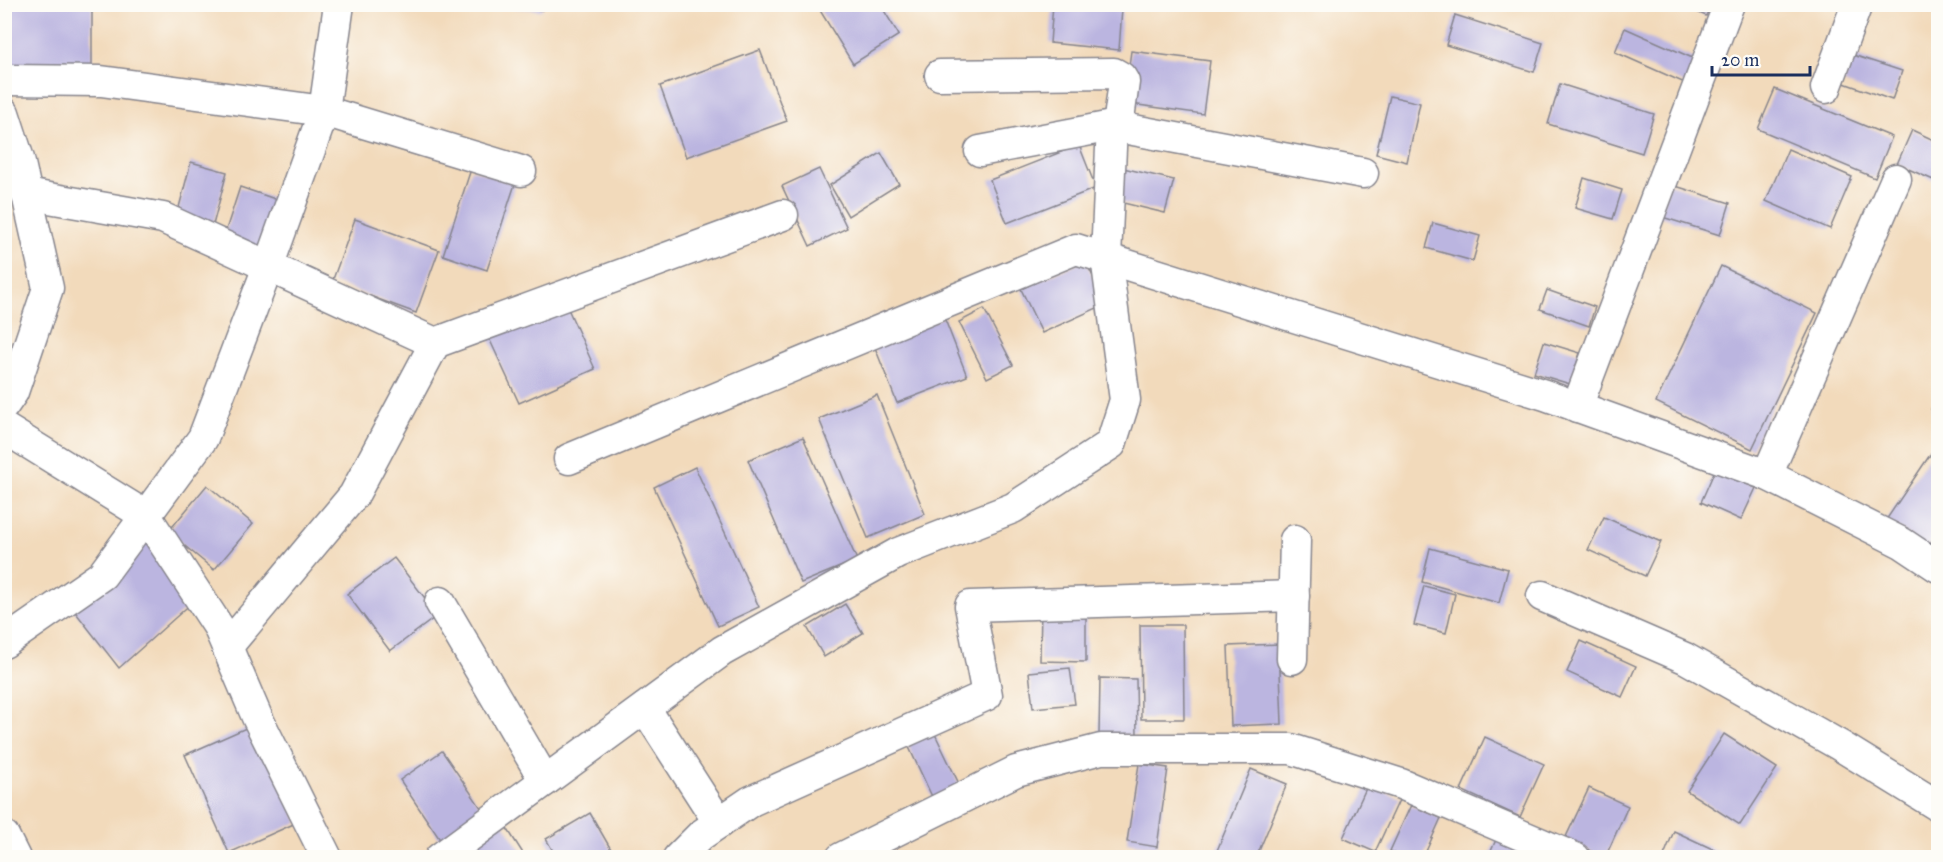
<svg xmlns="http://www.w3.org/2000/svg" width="1943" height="862" font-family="'IM FELL Great Primer',serif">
<rect width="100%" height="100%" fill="#fdfcf7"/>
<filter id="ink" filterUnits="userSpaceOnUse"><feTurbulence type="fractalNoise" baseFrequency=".0167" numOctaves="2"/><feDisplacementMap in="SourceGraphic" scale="12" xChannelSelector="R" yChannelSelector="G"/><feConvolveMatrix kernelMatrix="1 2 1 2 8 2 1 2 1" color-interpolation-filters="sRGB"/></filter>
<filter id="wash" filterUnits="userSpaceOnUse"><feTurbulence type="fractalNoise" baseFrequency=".008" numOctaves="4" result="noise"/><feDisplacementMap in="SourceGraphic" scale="24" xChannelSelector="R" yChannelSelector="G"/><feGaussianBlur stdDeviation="1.35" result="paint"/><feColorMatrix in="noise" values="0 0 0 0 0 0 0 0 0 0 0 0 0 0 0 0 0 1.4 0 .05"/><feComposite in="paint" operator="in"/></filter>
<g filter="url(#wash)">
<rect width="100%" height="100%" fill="#f2dabb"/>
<g id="blocks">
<g fill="#bbb5e0">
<rect x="4" y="4" width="88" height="69"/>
<polygon points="485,4 542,4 542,10 484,6"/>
<polygon points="816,4 880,4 899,35 853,64"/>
<polygon points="1053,4 1077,4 1122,9 1119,50 1050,43"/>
<polygon points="1679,4 1711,4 1706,16"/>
<polygon points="1455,15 1543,43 1534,72 1446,45"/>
<polygon points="1625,28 1697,60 1687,84 1615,52"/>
<polygon points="760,50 787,121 686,157 660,86"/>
<polygon points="1131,51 1210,61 1203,114 1124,103"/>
<polygon points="1853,55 1902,71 1892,100 1844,83"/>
<polygon points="1560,84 1654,114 1642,153 1548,124"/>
<polygon points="1775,89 1892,137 1875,178 1758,129"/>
<polygon points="1390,96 1420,103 1407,162 1376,154"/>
<polygon points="1912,130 1938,142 1938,182 1897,164"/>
<polygon points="1079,145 1096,188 1007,223 990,180"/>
<polygon points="1788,149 1852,177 1830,229 1766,201"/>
<polygon points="881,153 899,184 848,216 830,185"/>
<polygon points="191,162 227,172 213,225 177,215"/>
<polygon points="1119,167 1174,180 1165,213 1111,200"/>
<polygon points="471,169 515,184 487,270 443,255"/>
<polygon points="819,169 847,228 810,246 782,186"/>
<polygon points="1584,178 1622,190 1613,219 1575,208"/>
<polygon points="1669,184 1730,203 1720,235 1659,216"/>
<polygon points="240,187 281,201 263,253 223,239"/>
<polygon points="355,219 439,250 416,313 332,282"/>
<polygon points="1433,223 1480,236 1473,261 1426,248"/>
<polygon points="1085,260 1106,304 1042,333 1021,289"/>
<polygon points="1721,266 1817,313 1752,449 1656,402"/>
<polygon points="1547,290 1595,307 1589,326 1540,309"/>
<polygon points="565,302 595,369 519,403 488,336"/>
<polygon points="984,309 1013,365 987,378 959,322"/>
<polygon points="944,317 967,376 897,403 874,345"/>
<polygon points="1544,342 1580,353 1570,384 1534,373"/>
<polygon points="877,395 925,514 868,538 819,419"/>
<polygon points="1938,397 1938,414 1931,409"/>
<polygon points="803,437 857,560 801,583 748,460"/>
<polygon points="1934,449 1938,453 1938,532 1927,548 1886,520"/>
<polygon points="695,467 759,607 718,626 654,487"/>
<polygon points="1715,470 1756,488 1741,520 1701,502"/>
<polygon points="207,485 253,524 214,570 168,532"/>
<polygon points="1604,517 1661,542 1645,576 1588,550"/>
<polygon points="146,540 194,601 119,668 73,609"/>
<polygon points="1430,548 1508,569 1499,603 1422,582"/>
<polygon points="394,558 438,615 390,651 347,594"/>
<polygon points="1424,586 1455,594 1446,633 1414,625"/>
<polygon points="845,604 863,633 824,657 807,627"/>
<polygon points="1041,608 1086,609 1086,662 1040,661"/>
<polygon points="1140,625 1183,625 1184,719 1141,719"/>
<polygon points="1581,641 1636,666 1622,697 1567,672"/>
<polygon points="1279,644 1282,724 1231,726 1228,646"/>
<polygon points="1070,668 1075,704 1033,708 1029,672"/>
<polygon points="1100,678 1136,679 1137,735 1099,735"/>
<polygon points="255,724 298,822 229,853 185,755"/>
<polygon points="934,732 962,790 935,803 908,745"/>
<polygon points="1724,734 1777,768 1740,825 1687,791"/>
<polygon points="1485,737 1544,764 1520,817 1461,790"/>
<polygon points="442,751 486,815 443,844 400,780"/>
<polygon points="1139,764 1168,768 1157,847 1127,842"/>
<polygon points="1251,769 1287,784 1256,858 1227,858 1216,853"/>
<polygon points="1368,784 1400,798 1375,852 1343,838"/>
<polygon points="1589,788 1628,806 1605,858 1565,839"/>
<polygon points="1411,805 1441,818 1423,858 1404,858 1390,851"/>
<polygon points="590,813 616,858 557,858 546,839"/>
<polygon points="503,822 526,858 448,858"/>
<polygon points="1674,831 1721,853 1719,858 1663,858"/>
<polygon points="1498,835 1548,858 1488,858"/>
</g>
</g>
</g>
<g filter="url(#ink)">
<use href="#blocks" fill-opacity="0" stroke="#86848c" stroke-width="1.5"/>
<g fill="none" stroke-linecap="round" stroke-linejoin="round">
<g stroke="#86848c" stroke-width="33">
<g id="street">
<polyline points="940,75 1114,73 1121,77 1124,82 1118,126"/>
<polyline points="4,80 101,81 324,111 521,171"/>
<polyline points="1826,88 1857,4"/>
<polyline points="4,113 19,159 48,288 13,392 4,405"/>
<polyline points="980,151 1112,126 1363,173"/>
<polyline points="26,194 163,218 435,343 783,215"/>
<polyline points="1577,407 1729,4"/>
<polyline points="4,428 146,516 218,626 257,717 327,858"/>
<polyline points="569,459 1076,249 1545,395 1767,475 1902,543 1938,567"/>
<polyline points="1767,475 1896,179"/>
<polyline points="1542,596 1685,658 1839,745 1938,806"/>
<polyline points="440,602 545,781"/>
<polyline points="4,643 102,575 203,438 268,267 324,111 339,4"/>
<polyline points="227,647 354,495 435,343"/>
<polyline points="1292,659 1295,540"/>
<polyline points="645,708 719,823"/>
<polyline points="4,836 15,858"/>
<polyline points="440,858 722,651 898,553 1013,508 1111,444 1125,400 1106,257 1112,126"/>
<polyline points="678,858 701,835 751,801 987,695 970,606 1294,596"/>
<polyline points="841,858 1016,771 1101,749 1291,749 1401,784 1575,858"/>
</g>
</g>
<use href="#street" stroke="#fff" stroke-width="30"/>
</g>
</g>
<rect width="1943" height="862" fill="none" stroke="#fdfcf7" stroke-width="24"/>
<path d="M1712 66v9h98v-9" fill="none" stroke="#1b2f5e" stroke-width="3"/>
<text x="1721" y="66" font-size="18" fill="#1b2f5e" stroke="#fdfcf7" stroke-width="4.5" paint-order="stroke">20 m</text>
</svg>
